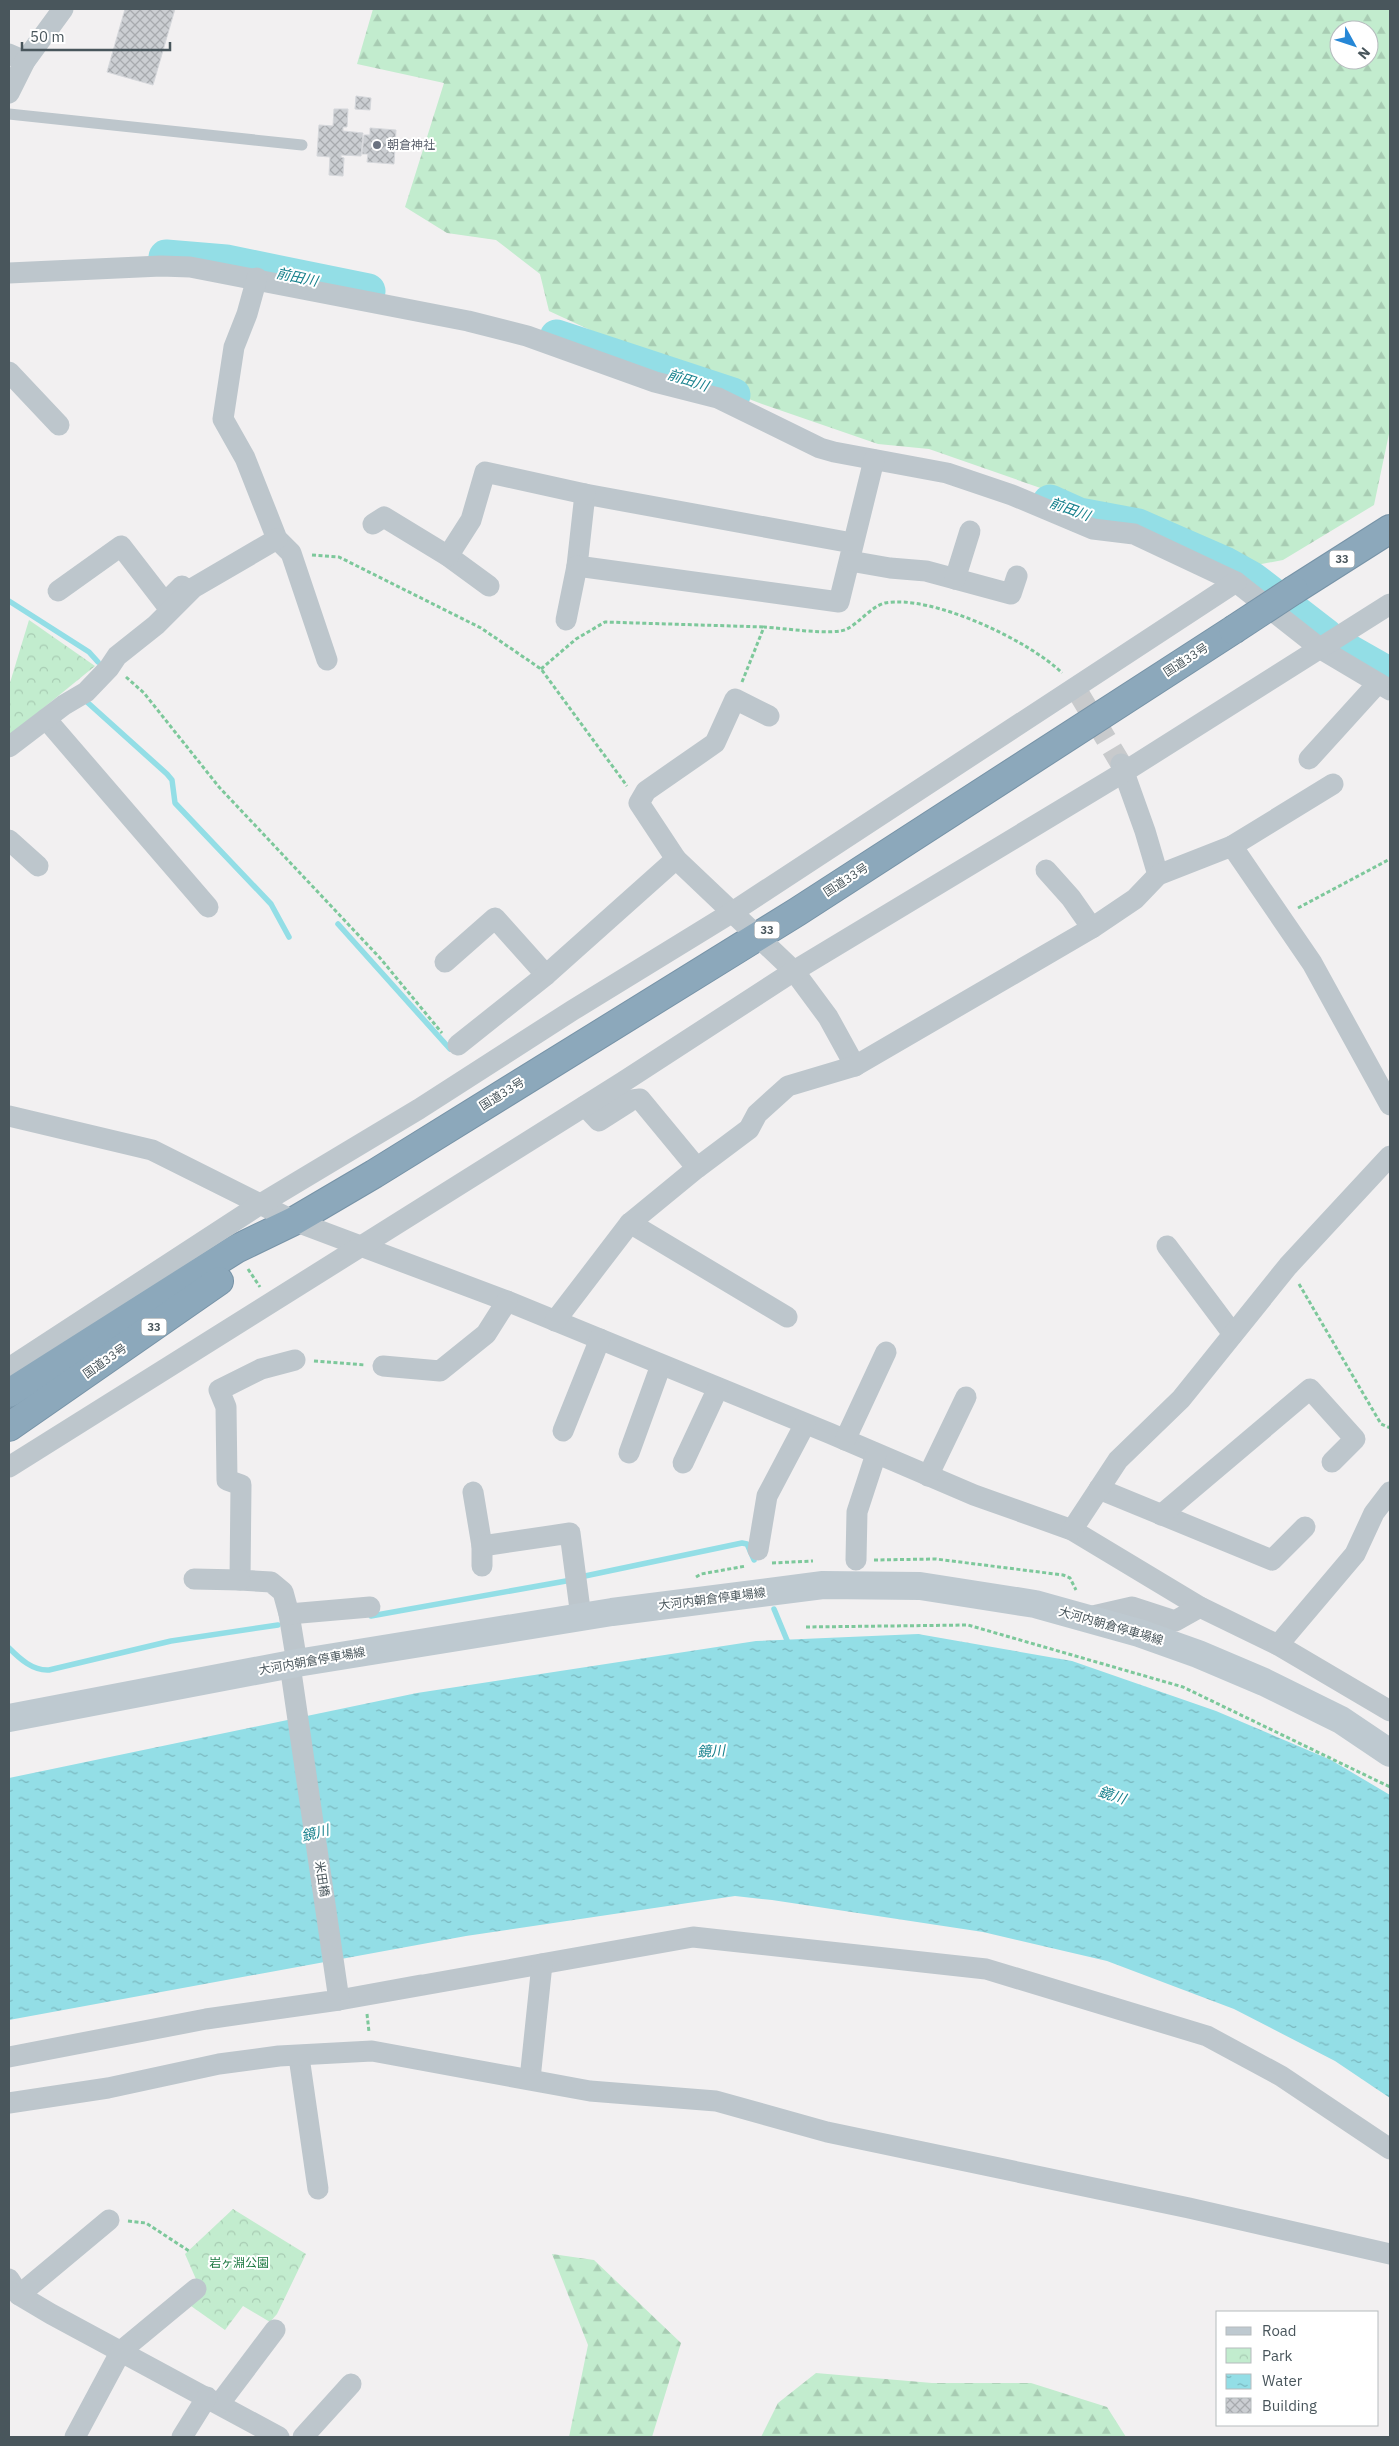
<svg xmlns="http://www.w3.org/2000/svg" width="1399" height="2446" font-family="'IBM Plex Sans','Noto Sans JP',sans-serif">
<defs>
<pattern id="forest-firs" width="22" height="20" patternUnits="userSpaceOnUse" patternTransform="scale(1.25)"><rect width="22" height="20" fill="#c2ecce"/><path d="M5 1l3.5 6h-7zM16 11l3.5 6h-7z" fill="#a8ccb3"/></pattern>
<pattern id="park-crowns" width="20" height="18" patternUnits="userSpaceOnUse" patternTransform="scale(1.25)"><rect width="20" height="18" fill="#c2ecce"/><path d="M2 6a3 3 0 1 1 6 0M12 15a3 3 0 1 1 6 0" fill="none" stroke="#a8ccb3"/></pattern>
<pattern id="water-ripples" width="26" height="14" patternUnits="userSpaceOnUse" patternTransform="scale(1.25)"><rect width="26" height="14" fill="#93dee6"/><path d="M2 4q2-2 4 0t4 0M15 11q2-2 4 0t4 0" fill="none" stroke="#7ab7be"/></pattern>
<pattern id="building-cross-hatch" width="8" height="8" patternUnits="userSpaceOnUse" patternTransform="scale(1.25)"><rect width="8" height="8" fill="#cbced2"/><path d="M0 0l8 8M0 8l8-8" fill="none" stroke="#a7aaae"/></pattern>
</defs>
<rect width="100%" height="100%" fill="#f2f0f1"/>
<g fill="url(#forest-firs)" fill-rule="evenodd">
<path d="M373,9h1017v420l-16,76 -91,55 -27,5 -38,-17 -80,-26 -52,-9 -34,-21 -123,-43 -51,-5 -116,-40 -68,-26 -145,-67 -9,-37 -44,-34 -49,-7 -42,-26 39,-124 -87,-19zM1339,30h30v30h-30z"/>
<polygon points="552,2254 594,2260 681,2343 652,2437 569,2437 588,2345"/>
<polygon points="816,2373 932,2383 1031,2383 1107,2407 1126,2437 761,2437 778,2403"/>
</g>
<g fill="url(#park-crowns)">
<polygon points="29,620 95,666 9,736 9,686"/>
<polygon points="233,2209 306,2254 277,2314 270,2322 243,2306 225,2330 191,2306 199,2286 185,2254"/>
</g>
<polygon fill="url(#water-ripples)" points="918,1634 1072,1661 1216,1711 1331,1760 1390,1795 1390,2098 1335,2061 1234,2009 1107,1961 983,1932 772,1900 735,1896 466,1936 9,2020 9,1778 417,1693 756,1641"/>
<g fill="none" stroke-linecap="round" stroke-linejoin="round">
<g stroke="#93dee6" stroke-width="5.5">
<polyline points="9,601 89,652 98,662"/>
<polyline points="87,702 167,774 172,780 175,803 271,904 289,937"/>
<polyline points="338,924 450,1049"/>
<polyline points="585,1576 742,1543 747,1544 754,1560"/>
<polyline points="774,1609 789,1645"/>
<polyline points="371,1616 566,1581"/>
<path d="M9,1648c11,11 24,23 40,22l122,-29 107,-16"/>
</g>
<g stroke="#93dee6" stroke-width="35">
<polyline points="166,257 226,262 368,291"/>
<polyline points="557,337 733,395"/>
<polyline points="1050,502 1079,515 1138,526 1225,564 1252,579 1326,636"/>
<polyline points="1346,650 1390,675"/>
</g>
</g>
<g fill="url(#building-cross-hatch)" stroke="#d5d7db">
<polygon points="125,9 175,9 153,85 107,72"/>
<polygon points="356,96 371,98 370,110 355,109"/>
<polygon points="334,109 348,109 347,127 343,127 343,131 363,133 361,156 341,155 341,157 344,158 343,176 329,175 330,157 317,156 319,125 333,126"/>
<polygon points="370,128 396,130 394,164 367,162 368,154 362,154 364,135 370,135"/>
</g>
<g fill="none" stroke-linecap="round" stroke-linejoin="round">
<polyline stroke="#c8cacc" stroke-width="21" stroke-dasharray="21 11" stroke-linecap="butt" points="1079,694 1121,764"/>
<g stroke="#7793a7" stroke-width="30">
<g id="highway">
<polyline points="1294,590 1390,529"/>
<polyline points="9,1393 236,1249 294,1221 374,1174 797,912 1233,630"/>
<polyline points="9,1427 219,1281"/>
</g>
</g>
<g stroke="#7dc89b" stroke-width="3" stroke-dasharray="4 2.5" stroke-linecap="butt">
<polyline points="312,555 339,557 481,628 541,669 627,786"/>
<polyline points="541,669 576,639 605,622 764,627"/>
<polyline points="126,677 144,693 219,787 380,958 442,1033"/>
<path d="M742,682l22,-55c18,1 70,9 83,2 13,-7 25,-23 38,-26 46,-9 145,38 177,70"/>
<polyline points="1298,908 1390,859"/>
<polyline points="248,1269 260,1287"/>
<polyline points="1299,1284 1381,1424 1390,1428"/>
<polyline points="314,1361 365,1365"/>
<polyline points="874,1560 936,1559 1063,1575 1070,1578 1076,1590"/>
<polyline points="772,1563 813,1561"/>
<polyline points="696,1577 701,1574 746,1566"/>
<polyline points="806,1627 968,1625 1183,1687 1390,1787"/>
<polyline points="367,2014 369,2032"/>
<polyline points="128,2221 146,2223 189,2251"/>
</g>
<polyline stroke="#bdc6cc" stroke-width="11" points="9,114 302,145"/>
<g stroke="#bdc6cc" stroke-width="21">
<polyline points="9,54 25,61"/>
<polyline points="9,93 25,61 63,9"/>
<polyline points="9,273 161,266 190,267 468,321 527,336 655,382 718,398 820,448 834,452 947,473 1012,495 1093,529 1134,534 1236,582 1321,649 1390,690"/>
<polyline points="257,278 247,314 234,347 223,419 245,458 277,539 291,553 327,660"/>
<polyline points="9,372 59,425"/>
<polyline points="373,524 384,517 448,556 489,586"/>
<polyline points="852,543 585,494 577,566 839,602 874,460"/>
<polyline points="448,556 471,520 485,472 585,494"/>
<polyline points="850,561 890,568 926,571 1011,594 1017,576"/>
<polyline points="955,579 970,531"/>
<polyline points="58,591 121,546 165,603 182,586"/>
<polyline points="566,620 577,566"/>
<polyline points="46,719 208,907"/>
<polyline points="9,747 64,705 86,692 109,668 117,656 156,625 193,588 277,539"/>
<polyline points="1309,759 1378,683"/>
<polyline points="1121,764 1145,831 1158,875"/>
<polyline points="9,840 38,866"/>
<polyline points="1232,846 1333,784"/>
<polyline points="676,859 639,803 646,791 715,743 735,699 769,716"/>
<polyline points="1046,870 1071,898 1092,928"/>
<polyline points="445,962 495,918 546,975"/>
<polyline points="458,1045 546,975 676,859 794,971 828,1017 855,1066"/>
<polyline points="585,1106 599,1121 632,1100 640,1099 697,1168"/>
<polyline points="9,1116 152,1150 294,1221 507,1301 829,1433 974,1495 1072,1530 1200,1607 1278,1645 1390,1711"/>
<polyline points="630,1223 787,1317"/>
<polyline points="1167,1246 1233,1334"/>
<polyline points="555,1321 630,1223 697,1168 749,1129 757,1114 788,1086 855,1066 1092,928 1135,899 1158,875 1232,846 1312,963 1390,1105"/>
<polyline points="295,1360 261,1369 219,1390 226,1407 227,1480 241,1485 240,1580 271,1582 283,1592 289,1614 297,1663"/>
<polyline points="383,1366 440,1371 486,1334 507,1301"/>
<polyline points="9,1368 259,1205 419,1109 573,1010 731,913 1236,582"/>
<polyline points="563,1431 600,1339"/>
<polyline points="845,1440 886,1352"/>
<polyline points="629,1453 661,1365"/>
<polyline points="683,1463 718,1388"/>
<polyline points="9,1467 623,1082 794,971 1124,772 1390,604"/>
<polyline points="928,1476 966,1397"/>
<polyline points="1099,1489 1272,1560 1305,1527"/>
<polyline points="473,1492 482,1546 482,1566"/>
<polyline points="1161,1515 1310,1389 1355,1439 1332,1462"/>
<polyline points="1072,1530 1118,1460 1181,1399 1288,1266 1390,1156"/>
<polyline points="482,1546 570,1533 581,1617"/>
<polyline points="758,1550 767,1496 805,1424"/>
<polyline points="856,1560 857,1512 876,1454"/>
<polyline points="194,1579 240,1580"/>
<polyline points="289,1614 370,1607"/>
<polyline points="1084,1618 1132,1607 1175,1621 1200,1607"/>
<polyline points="1278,1645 1355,1554 1374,1513 1390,1492"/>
<polyline points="421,1985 339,2000 693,1937 986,1969 1207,2036 1281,2076 1390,2149"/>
<polyline points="9,2057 206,2019 339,2000 290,1665"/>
<polyline points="299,2057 318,2189"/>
<polyline points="530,2079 542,1964"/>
<polyline points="9,2103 108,2088 219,2064 279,2056 372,2051 590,2091 716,2101 827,2132 1189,2208 1390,2254"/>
<polyline points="9,2279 19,2295 51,2314 279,2437"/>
<polyline points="19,2295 109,2220"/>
<polyline points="220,2403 275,2330"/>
<polyline points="75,2437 121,2351 196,2289"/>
<polyline points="182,2437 207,2397"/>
<polyline points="303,2437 351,2384"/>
</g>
<polyline stroke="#bec9d0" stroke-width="28" points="9,1718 297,1663 612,1612 823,1585 920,1586 1035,1604 1139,1633 1198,1654 1264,1682 1341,1720 1390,1753"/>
<use href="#highway" stroke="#8ca8bb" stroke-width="28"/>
<g stroke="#7793a7" stroke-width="30" stroke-linecap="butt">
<polyline id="highway-bridge" points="1233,630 1294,590"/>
</g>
<use href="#highway-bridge" stroke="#8ca8bb" stroke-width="28"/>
</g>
<circle fill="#6b7280" stroke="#fff" stroke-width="2" cx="377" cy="145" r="5"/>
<g text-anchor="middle" stroke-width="4" stroke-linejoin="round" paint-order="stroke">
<g fill="#fff" stroke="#80898d" stroke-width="1">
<rect x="1329.5" y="550.5" width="25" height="17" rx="4"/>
<rect x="754.5" y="921.5" width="25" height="17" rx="4"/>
<rect x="141.5" y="1318.5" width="25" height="17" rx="4"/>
</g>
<g font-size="11" font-weight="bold" fill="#49565c">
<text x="1342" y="563">33</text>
<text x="767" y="934">33</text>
<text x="154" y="1331">33</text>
</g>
<g font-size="12" fill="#5b616d" stroke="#fff" text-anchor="start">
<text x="387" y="149">朝倉神社</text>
</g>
<g font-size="12" fill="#49565c" stroke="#fff">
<text transform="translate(1186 660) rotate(-33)" y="4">国道33号</text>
<text transform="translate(846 880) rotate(-33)" y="4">国道33号</text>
<text transform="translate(502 1094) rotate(-32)" y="4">国道33号</text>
<text transform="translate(105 1361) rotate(-35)" y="4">国道33号</text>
<text transform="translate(712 1599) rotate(-7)" y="4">大河内朝倉停車場線</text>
<text transform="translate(1111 1626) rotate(16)" y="4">大河内朝倉停車場線</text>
<text transform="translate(312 1661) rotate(-10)" y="4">大河内朝倉停車場線</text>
<text transform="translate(322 1879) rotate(81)" y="4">米田橋</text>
</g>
<g font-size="12" fill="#1e7a42" stroke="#fff">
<text x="239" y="2267">岩ヶ淵公園</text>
</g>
<g font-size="14" font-style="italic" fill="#16808c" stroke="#fff">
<text transform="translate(297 277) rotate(12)" y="5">前田川</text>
<text transform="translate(688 380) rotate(18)" y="5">前田川</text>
<text transform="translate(1070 509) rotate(20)" y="5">前田川</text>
<text transform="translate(711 1751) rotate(-3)" y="5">鏡川</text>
<text transform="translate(1112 1795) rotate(18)" y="5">鏡川</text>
<text transform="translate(315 1833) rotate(-14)" y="5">鏡川</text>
</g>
</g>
<rect width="1399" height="2446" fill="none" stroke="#49565c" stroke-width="20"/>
<rect x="1216" y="2311" width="162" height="115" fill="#ffffff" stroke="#b6bbbe"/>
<rect x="1226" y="2327" width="25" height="8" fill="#bec9d0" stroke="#b6bbbe"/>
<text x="1262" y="2336" font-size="15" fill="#49565c">Road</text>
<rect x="1226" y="2348" width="25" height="15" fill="url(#park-crowns)" stroke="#b6bbbe"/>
<text x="1262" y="2361" font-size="15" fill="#49565c">Park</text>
<rect x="1226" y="2374" width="25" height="15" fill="url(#water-ripples)" stroke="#b6bbbe"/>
<text x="1262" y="2386" font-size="15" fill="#49565c">Water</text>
<rect x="1226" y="2398" width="25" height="15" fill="url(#building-cross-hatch)" stroke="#b6bbbe"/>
<text x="1262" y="2411" font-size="15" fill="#49565c">Building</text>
<g transform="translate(1354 45) rotate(130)"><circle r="24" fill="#ffffff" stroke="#b6bbbe"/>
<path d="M0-4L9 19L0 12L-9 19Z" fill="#2687d6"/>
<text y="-8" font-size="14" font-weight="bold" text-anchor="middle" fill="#49565c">N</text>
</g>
<path d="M22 42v8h148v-8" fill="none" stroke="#49565c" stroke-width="2.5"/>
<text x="30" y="42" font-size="15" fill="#49565c" stroke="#ffffff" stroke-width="4" paint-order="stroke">50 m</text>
</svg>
